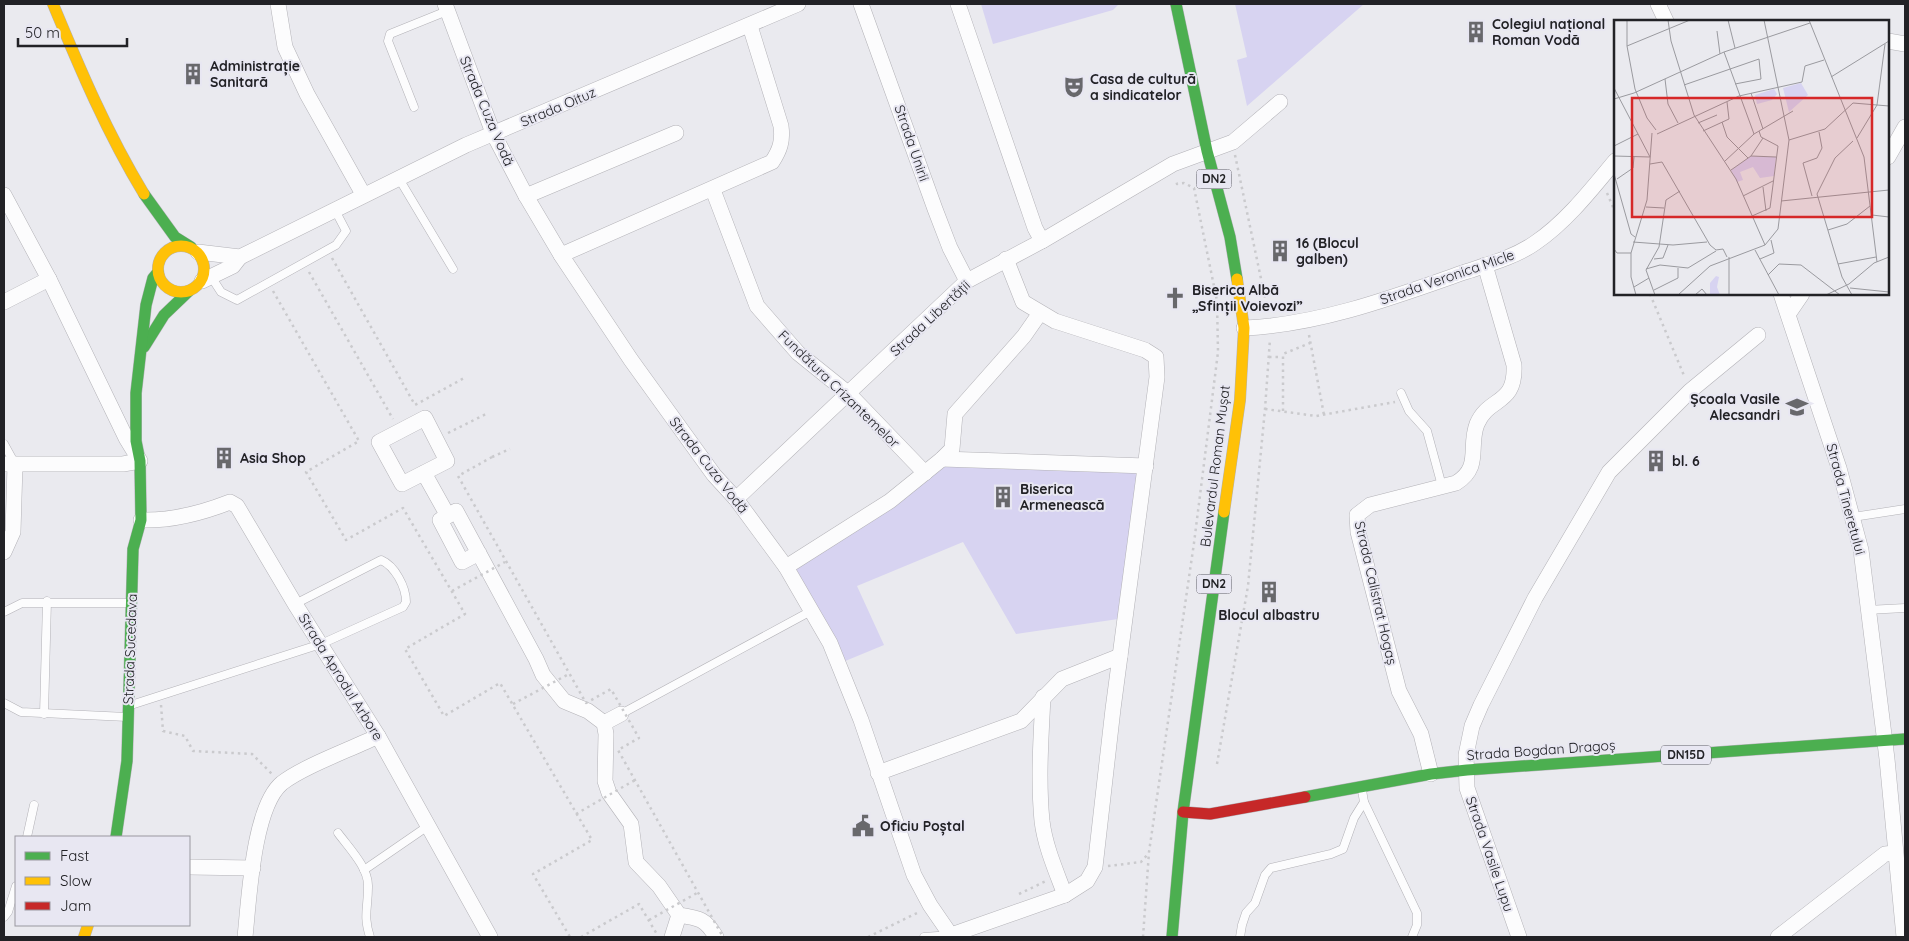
<svg xmlns="http://www.w3.org/2000/svg" width="1909" height="941" font-family="Quicksand,sans-serif">
<rect width="100%" height="100%" fill="#eaeaef"/>
<g fill="#d7d3f1">
<polygon points="981,4 1119,4 1113,10 993,44"/>
<polygon points="1235,4 1364,4 1247,106 1237,60 1247,57"/>
<polygon points="942,459 1146,466 1125,618 1016,634 963,542 857,586 884,645 838,664 786,567"/>
</g>
<g fill="none" stroke-linecap="round" stroke-linejoin="round">
<g stroke="#b3b2b7" stroke-width="9">
<g id="lane">
<polyline points="414,107 388,41 390,34 447,11"/>
<polyline points="398,177 453,269"/>
<polyline points="212,278 221,292 237,300 336,245 346,231 335,210"/>
<polyline points="1401,393 1409,411 1427,431 1442,486"/>
<polyline points="4,444 15,464"/>
<polyline points="1853,517 1905,509"/>
<polyline points="1867,610 1905,608"/>
<polyline points="4,612 22,603 130,603"/>
<polyline points="4,703 21,712 127,717"/>
<path d="M131,705l190,-61 82,-37 3,-5c0,-15 -11,-36 -25,-42l-86,44"/>
<polyline points="44,714 47,601"/>
<polyline points="621,714 811,611"/>
<polyline points="1364,802 1417,913 1417,925 1412,937"/>
<path d="M338,833c11,15 31,35 30,54 0,22 -5,28 2,50"/>
<polyline points="27,837 34,805"/>
<polyline points="364,870 428,826"/>
<polyline points="4,917 8,912 16,886"/>
<polyline points="924,937 951,935"/>
<polyline points="1240,937 1242,925 1246,913 1255,903 1265,875 1271,868 1331,854 1343,849 1354,818 1364,802 1362,790"/>
</g>
</g>
<g stroke="#b3b2b7" stroke-width="16">
<g id="street">
<polyline points="278,4 285,47 307,94 363,194"/>
<polyline points="445,4 493,133 526,196 561,255 631,360 714,475 736,499 786,567 830,643 861,720 914,875 930,905 952,937"/>
<polyline points="861,4 935,209 950,248 967,281"/>
<polyline points="958,4 1035,228 1042,241"/>
<polyline points="1658,4 1666,21"/>
<polyline points="1888,41 1905,44"/>
<polyline points="1888,157 1905,127"/>
<polyline points="713,190 757,306 798,353 849,394 925,473"/>
<polyline points="4,195 49,279 126,438 140,461 123,464 4,464"/>
<polyline points="526,196 676,133"/>
<polyline points="198,252 240,257 466,145 798,4"/>
<path d="M561,255l211,-93c8,-12 11,-21 9,-36l-31,-100"/>
<polyline points="202,281 233,266 240,257"/>
<polyline points="1781,294 1839,468 1861,550 1887,759 1904,937"/>
<polyline points="4,302 49,279"/>
<polyline points="1789,313 1802,294"/>
<path d="M1244,328c75,-3 150,-31 221,-56 24,-8 50,-15 70,-29 31,-21 56,-53 80,-82"/>
<polygon points="425,418 447,461 402,484 379,442"/>
<polyline points="942,459 1146,466"/>
<polyline points="424,473 448,516"/>
<polyline points="736,499 967,281 1042,241 1173,164 1233,142 1280,102"/>
<path d="M141,520c30,1 61,-7 89,-18l7,4 58,98 83,132 112,201"/>
<polyline points="4,552 13,532 15,465"/>
<path d="M479,553l-17,9 -22,-42 16,-9 80,148 7,16 21,26 24,10 16,12 2,11 -1,47 4,12 22,31 5,38 23,24 20,29c20,3 27,4 37,22"/>
<polyline points="786,567 890,501 942,459 952,449 955,414 1024,336 1040,313"/>
<path d="M1043,697c-2,41 -5,82 -1,124 3,25 14,50 23,74"/>
<polyline points="604,723 621,714"/>
<polyline points="878,773 1021,721 1062,679 1120,656"/>
<path d="M1431,774l-10,-40 -22,-43 -41,-159 -1,-17 13,-10 86,-22c26,-16 12,-36 21,-59 12,-28 39,-18 37,-59l-29,-100"/>
<polyline points="189,867 253,868"/>
<polyline points="951,935 1065,895 1087,881 1095,867 1113,709 1157,377 1156,357 1145,350 1055,321 1023,302 1006,259"/>
<path d="M245,937c4,-37 8,-130 37,-154 22,-17 70,-34 96,-47"/>
<polyline points="672,937 679,915"/>
<polyline points="1519,937 1467,788 1466,755 1472,726 1481,705 1535,598 1609,472 1690,391 1758,335"/>
<polyline points="1778,937 1885,854 1895,853"/>
</g>
</g>
<g stroke="#b3b2b7" stroke-width="12">
<g id="fast">
<polyline points="1176,4 1207,151 1230,237 1237,279"/>
<polyline points="144,194 175,237 191,247"/>
<polyline points="144,347 164,315 189,291"/>
<polyline points="1305,797 1431,774 1467,770 1905,739"/>
<polyline points="116,837 127,761 133,549 141,520 140,461 136,441 136,393 146,305 153,278 158,272"/>
<polyline points="1172,937 1183,812 1224,512"/>
</g>
</g>
<g stroke="#b3b2b7" stroke-width="12">
<g id="slow">
<path d="M53,4c27,65 54,129 91,190"/>
<circle cx="181" cy="269" r="23"/>
<polyline points="1224,512 1240,400 1244,328 1237,279"/>
<polyline points="84,937 88,925"/>
</g>
</g>
<g stroke="#b3b2b7" stroke-width="12">
<polyline id="jam" points="1183,812 1210,814 1305,797"/>
</g>
<g stroke="#cacacd" stroke-width="2.5" stroke-dasharray="2.5 4" stroke-linecap="butt">
<polyline points="1235,155 1268,312"/>
<polyline points="1607,193 1615,212"/>
<polyline points="332,258 415,405 466,377"/>
<polyline points="309,272 393,419"/>
<polyline points="273,291 359,441 306,472 346,540 403,508 465,614 405,649 444,716 500,683 592,840 533,874 570,937"/>
<polyline points="1650,294 1685,378"/>
<polyline points="1309,335 1324,415"/>
<polyline points="1269,357 1282,357"/>
<polyline points="1265,409 1316,416 1395,402"/>
<polyline points="1283,411 1283,354 1310,343"/>
<polyline points="448,433 488,413"/>
<polyline points="492,457 510,449"/>
<polyline points="161,705 163,731 185,736 193,751 252,754 272,774"/>
<polyline points="1217,764 1248,586 1265,409 1270,339"/>
<polyline points="1108,866 1141,862 1148,854"/>
<polyline points="1019,894 1046,881"/>
<polyline points="581,937 639,904 658,936"/>
<polyline points="868,937 917,913"/>
<polyline points="1143,937 1149,852 1194,543 1218,352 1217,301 1194,188 1184,183 1177,184 1176,180"/>
</g>
<use href="#lane" stroke="#fcfcfd" stroke-width="8"/>
<use href="#street" stroke="#fcfcfd" stroke-width="15"/>
<use href="#fast" stroke="#4caf50" stroke-width="11"/>
<use href="#slow" stroke="#ffc107" stroke-width="11"/>
<use href="#jam" stroke="#c62828" stroke-width="11"/>
<g stroke="#cacacd" stroke-width="2.5" stroke-dasharray="2.5 4" stroke-linecap="butt">
<polyline points="492,457 458,476 586,703 611,689 639,738 618,750 723,937"/>
<polyline points="452,591 505,562"/>
<polyline points="513,704 569,674"/>
<polyline points="576,814 635,780"/>
<polyline points="649,920 697,893"/>
</g>
</g>
<defs>
<g id="building-bare" transform="scale(1.725)"><path d="M-4-6H4V6H1V3H-1V6H-4ZM-2.5-4.3h1.7v1.8h-1.7ZM.8-4.3h1.7v1.8H.8ZM-2.5-1h1.7V.8h-1.7ZM.8-1h1.7V.8H.8Z" fill="#68686c" stroke="#e8e7f2" stroke-width="2.5" paint-order="stroke"/></g>
<g id="theatre-bare" transform="scale(1.725)"><path d="M-5-5.5Q0-4 5-5.5V0Q5 5 0 6Q-5 5-5 0ZM-3.3-2.5H-1v1.5H-3.3ZM1-2.5H3.3v1.5H1ZM-2.8 1Q0 5.5 2.8 1Z" fill="#68686c" stroke="#e8e7f2" stroke-width="2.5" paint-order="stroke"/></g>
<g id="church-bare" transform="scale(1.725)"><path d="M-1.2-6h2.4v3.5h3.3v2.4h-3.3V6h-2.4V-.1h-3.3v-2.4h3.3Z" fill="#68686c" stroke="#e8e7f2" stroke-width="2.5" paint-order="stroke"/></g>
<g id="school-bare" transform="scale(1.725)"><path d="M0-5L7-2L0 1L-7-2ZM-4 1L0 2.5L4 1V4Q0 6-4 4Z" fill="#68686c" stroke="#e8e7f2" stroke-width="2.5" paint-order="stroke"/></g>
<g id="civic-bare" transform="scale(1.725)"><path d="M-.6-6.5H3V-4.5H.6V-3L4-1V1h2V6H-6V1h2V-1L-.6-3ZM-1.2 2.5V6h2.4V2.5Z" fill="#68686c" stroke="#e8e7f2" stroke-width="2.5" paint-order="stroke"/></g>
</defs>
<g fill-rule="evenodd">
<use href="#building-bare" x="1476" y="32"/>
<use href="#building-bare" x="193" y="74"/>
<use href="#theatre-bare" x="1074" y="87"/>
<use href="#building-bare" x="1280" y="251"/>
<use href="#church-bare" x="1175" y="298"/>
<use href="#school-bare" x="1797" y="407"/>
<use href="#building-bare" x="224" y="458"/>
<use href="#building-bare" x="1656" y="461"/>
<use href="#building-bare" x="1003" y="497"/>
<use href="#building-bare" x="1269" y="592"/>
<use href="#civic-bare" x="863" y="826"/>
</g>
<g text-anchor="middle" stroke-width="4" stroke-linejoin="round" paint-order="stroke">
<g fill="#e8e7f2" stroke="#5d5d63" stroke-width="1">
<rect x="1196.5" y="169.5" width="35" height="19" rx="4"/>
<rect x="1196.5" y="574.5" width="35" height="19" rx="4"/>
<rect x="1661" y="745.5" width="50" height="19" rx="4"/>
</g>
<g font-size="12" font-weight="bold" fill="#222226">
<text x="1214" y="183">DN2</text>
<text x="1214" y="588">DN2</text>
<text x="1686" y="759">DN15D</text>
</g>
<g font-size="14" font-weight="bold" fill="#222226" stroke="#e8e7f2" text-anchor="start">
<text x="1492" y="29">Colegiul național<tspan x="1492" dy="16">Roman Vodă</tspan></text>
<text x="210" y="71">Administrație<tspan x="210" dy="16">Sanitară</tspan></text>
<text x="1090" y="84">Casa de cultură<tspan x="1090" dy="16">a sindicatelor</tspan></text>
<text x="1296" y="248">16 (Blocul<tspan x="1296" dy="16">galben)</tspan></text>
<text x="1192" y="295">Biserica Albă<tspan x="1192" dy="16">„Sfinții Voievozi”</tspan></text>
<text x="1780" y="404" text-anchor="end">Școala Vasile<tspan x="1780" dy="16">Alecsandri</tspan></text>
<text x="240" y="463">Asia Shop</text>
<text x="1672" y="466">bl. 6</text>
<text x="1020" y="494">Biserica<tspan x="1020" dy="16">Armenească</tspan></text>
<text x="1269" y="620" text-anchor="middle">Blocul albastru</text>
<text x="880" y="831">Oficiu Poștal</text>
</g>
<g font-size="14" fill="#222226" stroke="#e8e7f2">
<text transform="translate(558 107) rotate(-23)" y="5">Strada Oituz</text>
<text transform="translate(487 111) rotate(67)" y="5">Strada Cuza Vodă</text>
<text transform="translate(912 143) rotate(71)" y="5">Strada Unirii</text>
<text transform="translate(1447 277) rotate(-19)" y="5">Strada Veronica Micle</text>
<text transform="translate(930 318) rotate(-43)" y="5">Strada Libertății</text>
<text transform="translate(839 389) rotate(44)" y="5">Fundătura Crizantemelor</text>
<text transform="translate(709 465) rotate(52)" y="5">Strada Cuza Vodă</text>
<text transform="translate(1215 466) rotate(-83)" y="5">Bulevardul Roman Mușat</text>
<text transform="translate(1846 499) rotate(75)" y="5">Strada Tineretului</text>
<text transform="translate(1376 593) rotate(77)" y="5">Strada Calistrat Hogaș</text>
<text transform="translate(130 649) rotate(-88)" y="5">Strada Sucedava</text>
<text transform="translate(341 677) rotate(58)" y="5">Strada Aprodul Arbore</text>
<text transform="translate(1541 750) rotate(-4)" y="5">Strada Bogdan Dragoș</text>
<text transform="translate(1490 854) rotate(71)" y="5">Strada Vasile Lupu</text>
</g>
</g>
<g transform="translate(1614 20)">
<rect width="275" height="275" fill="#eaeaef"/>
<path d="M187,63l7,12 -19,17 -6,-24zM160,69l3,5 -5,6 -15,4 -2,-9zM137,136l25,1 -2,19 -14,2 -7,-11 -13,5 3,8 -6,2 -6,-12zM102,256l3,1 -2,10 3,8h-10v-12z" fill="#d7d3f1"/>
<path fill="none" stroke="#9a9a9f" stroke-width="1" d="M13,0v26l8,43 12,29 9,12M54,0l3,21 23,74 42,64 29,66M114,0l7,28M195,0l55,137 13,105M103,11l3,23M13,26l63,-26M110,32l30,82M217,57l58,-36M51,59l3,25 10,19M70,65l75,-26 2,20 -26,5M0,68l36,69 -36,-1M137,73l12,36M0,79l20,-6 90,-41 86,-29M108,102l5,15 21,21M84,103l19,-8M89,111l26,-12 -2,-17M43,114l82,-38 63,-14 3,-16 19,-6M243,118l20,-33 8,-61M175,120l36,-11 28,-26 36,3M0,126l24,-12M137,136l25,1M111,141l29,-27 39,-23M36,144l12,-2 48,83 6,5 7,-1 4,8M117,150l20,-14 12,-18M0,154l17,60 4,3M3,159l16,-11 1,-11M149,167l3,24M129,176l30,-15M198,176l-9,-33 14,-5 5,-10 -3,-16M167,181l108,-11M32,187l18,1M258,195l17,2M138,196l18,-8 8,-62 -17,-9 -2,-6M214,210l19,-6 23,-18M19,222l40,3 34,-3M0,229l3,4h14M141,230l24,45M115,237v38M40,239l9,-1 5,-13M146,239l14,-6 -3,-13M224,244l38,-7M32,249l14,-4 28,3 28,-17M154,255l11,-11 22,1 39,30M20,267l15,-9M236,268l39,4M40,270l24,-12v-10M22,275l-5,-18v-24l16,-53 5,-67M41,275l-9,-25 13,-23 7,-47 14,-9M64,275l32,-29 55,-21 13,-16 11,-89 -25,-120M81,275l7,-6 5,6M212,275l23,-11 25,-21 15,-6M238,275l-10,-18 -25,-83 18,-36 18,-17"/>
<path fill="#d62828" fill-opacity="0.15" stroke="#d62828" stroke-width="2.5" d="M18,78h240v119h-240z"/>
<rect width="275" height="275" fill="none" stroke="#222226" stroke-width="2.5"/>
</g>
<rect width="1909" height="941" fill="none" stroke="#222226" stroke-width="10"/>
<rect x="15" y="836" width="175" height="90" fill="#e8e7f2" stroke="#9998a0"/>
<rect x="25" y="852" width="25" height="8" fill="#4caf50" stroke="#9998a0"/>
<text x="60" y="861" font-size="15" fill="#222226">Fast</text>
<rect x="25" y="877" width="25" height="8" fill="#ffc107" stroke="#9998a0"/>
<text x="60" y="886" font-size="15" fill="#222226">Slow</text>
<rect x="25" y="902" width="25" height="8" fill="#c62828" stroke="#9998a0"/>
<text x="60" y="911" font-size="15" fill="#222226">Jam</text>
<path d="M18 38v8h109v-8" fill="none" stroke="#222226" stroke-width="2.5"/>
<text x="25" y="38" font-size="15" fill="#222226" stroke="#e8e7f2" stroke-width="4" paint-order="stroke">50 m</text>
</svg>
